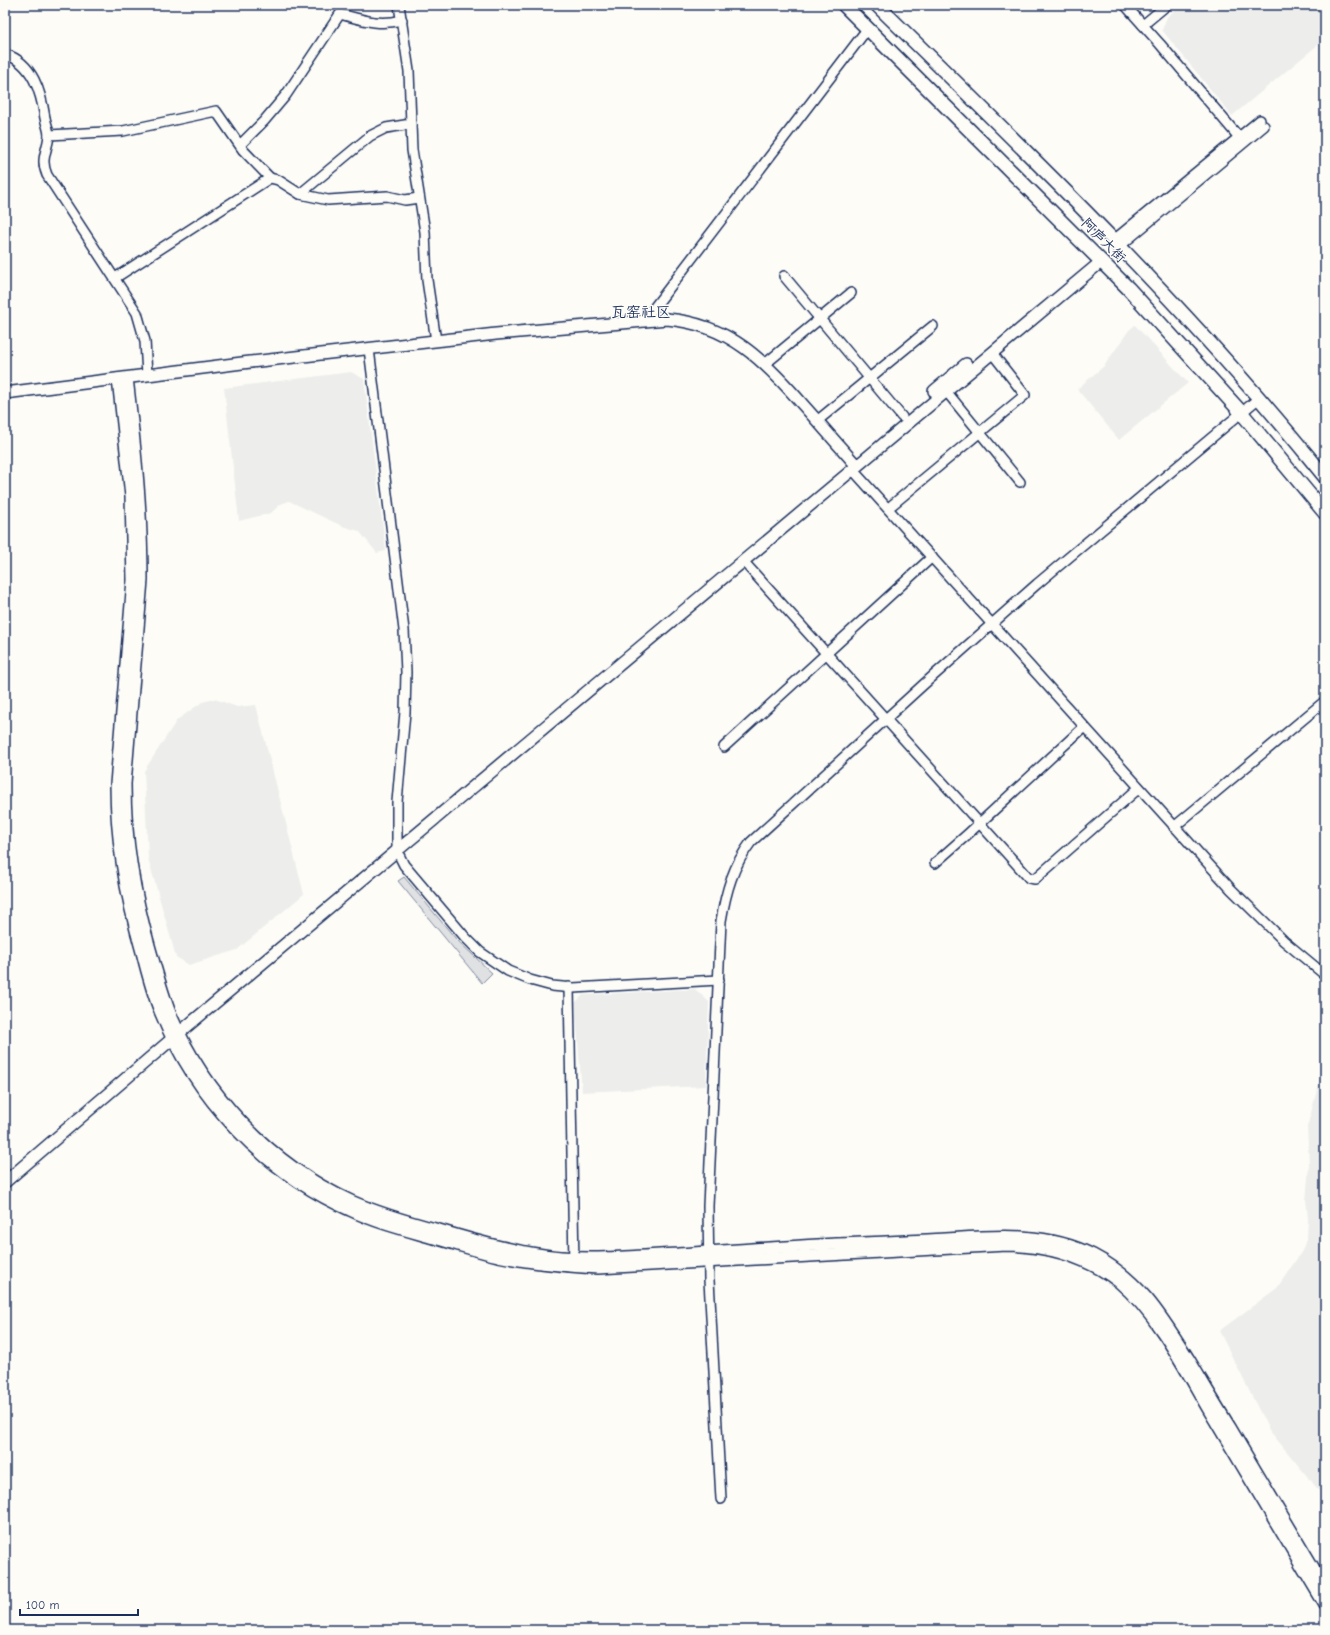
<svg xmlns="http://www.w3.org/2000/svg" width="1330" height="1635" font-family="'Comic Neue','LXGW WenKai TC',sans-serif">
<rect width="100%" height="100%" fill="#fdfcf7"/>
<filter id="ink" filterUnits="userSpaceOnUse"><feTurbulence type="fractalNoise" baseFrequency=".025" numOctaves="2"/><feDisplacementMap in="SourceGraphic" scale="8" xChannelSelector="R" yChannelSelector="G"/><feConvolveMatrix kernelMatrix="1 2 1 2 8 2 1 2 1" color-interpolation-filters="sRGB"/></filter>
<g filter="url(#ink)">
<g fill="#edeeec">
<polygon points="1181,5 1314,5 1325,19 1325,39 1232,116 1162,30 1167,17"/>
<polygon points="1135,325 1188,383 1119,440 1077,389 1104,366 1129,330"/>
<polygon points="351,372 364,379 386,551 377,553 359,531 342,526 289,501 281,504 271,513 239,521 224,388"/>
<polygon points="215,699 237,707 256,705 304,894 237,950 189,965 176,957 148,858 144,771 177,720 202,702"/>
<polygon points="695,989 709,1002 706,1086 582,1092 575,1003 583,995"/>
<polygon points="1325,1061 1325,1498 1269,1430 1219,1331 1277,1288 1302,1251 1307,1237 1308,1219 1306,1200 1309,1165 1307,1127"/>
</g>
<g fill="#e0e1e3" stroke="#7e88a0">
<polygon points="1314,5 1325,5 1325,19"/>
<polygon points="404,877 456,939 492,973 482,983 398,881"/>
</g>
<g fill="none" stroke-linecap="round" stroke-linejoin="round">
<g stroke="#1b2f5e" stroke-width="12">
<g id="minor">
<polyline points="399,5 409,71 412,150 425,232 427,280 436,341"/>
<polyline points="1125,5 1160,44 1243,142"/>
<polyline points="1143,25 1167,5"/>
<path d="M5,54c28,9 36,38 40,64 1,5 4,12 4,18 -2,16 -9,23 -2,39l90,138 8,28 2,34"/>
<polyline points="49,135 123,131 216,111 243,150 270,178"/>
<path d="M240,145l24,-24 22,-26 54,-81c23,6 39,12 62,6"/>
<polyline points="300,194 370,136 386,128 411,124"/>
<polyline points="1114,240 1260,120"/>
<polyline points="1120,246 1264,126"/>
<polyline points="784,276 902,417"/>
<polyline points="115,278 270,178 278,180 300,194 328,200 387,196 405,200 419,198"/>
<polyline points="644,321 868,28"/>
<polyline points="369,349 404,630 406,672 405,712 397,802 397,851 404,865 465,937 480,952 508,971 530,980 552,986 573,988 719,980"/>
<polyline points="765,364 851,293"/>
<polyline points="946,391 1020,482"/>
<polyline points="817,421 933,326"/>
<polyline points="852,469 1231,889 1284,941 1325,975"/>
<polyline points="892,505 1025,395 992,353"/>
<polyline points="743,561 1029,878 1035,879 1139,788"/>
<polyline points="724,747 932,557"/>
<polyline points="1174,827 1325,701"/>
<polyline points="935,863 969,833 1084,727"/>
<polyline points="569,987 574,1264"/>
<path d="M721,1499l-12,-219 -1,-74 13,-285c5,-30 12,-55 30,-79l172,-157 114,-101 222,-186"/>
</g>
</g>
<g stroke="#1b2f5e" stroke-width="14">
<g id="major">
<path d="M127,378c8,68 15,133 15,202l-17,204c0,58 9,110 25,165 6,21 12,43 20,64 35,82 100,151 181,188 29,13 58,21 88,29 40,12 80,23 122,27 39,3 78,-1 117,-3 53,-4 106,-7 158,-10 37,-1 73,-3 109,-5 50,-3 101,-8 148,16 46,24 68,60 95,103 14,23 28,47 43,71 31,53 63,106 94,158"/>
<path d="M118,379l13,117 2,84 -17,204c0,58 10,113 26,168 5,20 10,40 18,59 35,87 104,161 190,199 27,13 56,20 84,28 22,6 43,13 64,18 33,7 66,10 100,12l408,-23c42,1 80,11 113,37 39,33 66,87 91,130 39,65 77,129 115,193"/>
<polyline points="934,391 966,364"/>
<path d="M5,393l237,-30 254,-29 171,-15c62,5 98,42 137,87 18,20 35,40 53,60"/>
<polyline points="5,1182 179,1033 1102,261"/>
</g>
</g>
<g stroke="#1b2f5e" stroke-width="16">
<g id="highway">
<polyline points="844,5 1128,288 1240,411 1325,513"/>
<path d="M877,5c155,152 312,303 448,472"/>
</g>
</g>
<use href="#minor" stroke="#fdfcf7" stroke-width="9"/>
<use href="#major" stroke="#fdfcf7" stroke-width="11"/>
<use href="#highway" stroke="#fdfcf7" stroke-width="13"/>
</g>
</g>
<g text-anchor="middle" stroke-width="3" stroke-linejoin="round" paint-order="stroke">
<g font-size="14" fill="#1b2f5e" stroke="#fdfcf7">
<text transform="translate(1104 240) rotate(45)" y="5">阿庐大街</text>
</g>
<g font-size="15" fill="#1b2f5e" stroke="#fdfcf7">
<text x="641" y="317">瓦窑社区</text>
</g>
</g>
<rect width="1330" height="1635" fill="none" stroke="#fdfcf7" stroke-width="20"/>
<rect x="10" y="10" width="1310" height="1615" fill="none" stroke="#1b2f5e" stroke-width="1.5" filter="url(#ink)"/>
<path d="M20 1609v6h118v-6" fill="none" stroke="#1b2f5e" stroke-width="2"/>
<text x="26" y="1609" font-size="12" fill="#1b2f5e" stroke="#fdfcf7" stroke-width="3" paint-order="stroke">100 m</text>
</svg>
